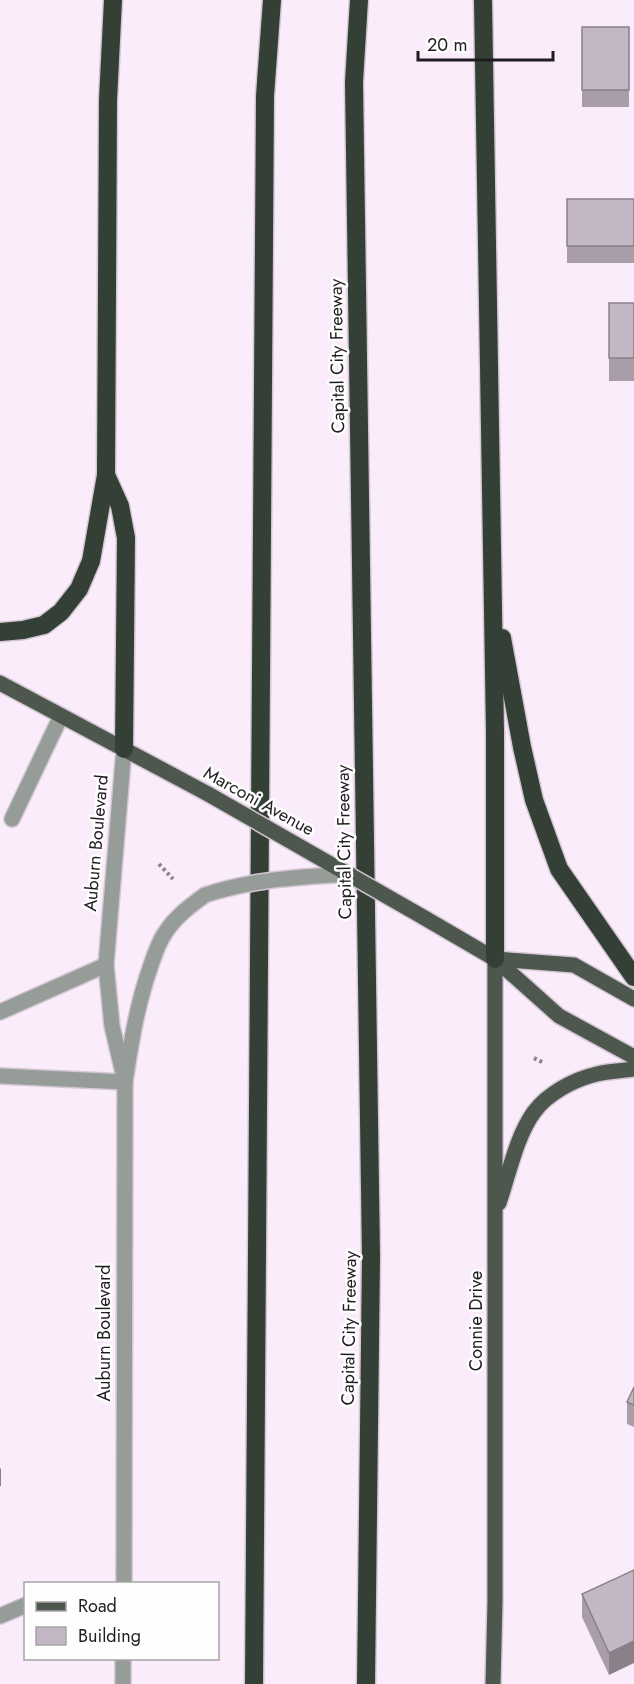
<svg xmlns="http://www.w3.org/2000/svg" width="634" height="1684" font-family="Jost,sans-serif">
<rect width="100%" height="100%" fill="#faecfa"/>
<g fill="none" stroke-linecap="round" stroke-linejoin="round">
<g stroke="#d3c7d3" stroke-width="18">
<g id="minor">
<polyline points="12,819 61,716"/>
<polyline points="0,1012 106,965"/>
<polyline points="123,1073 112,1026 106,965 124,749"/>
<polyline points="0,1076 125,1082"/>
<path d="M124,1584l1,-502c6,-39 12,-77 25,-114 4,-12 8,-25 15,-35 10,-16 25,-27 40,-38"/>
<polyline points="0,1616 26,1605"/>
<polyline points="123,1684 123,1658"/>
</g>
</g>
<g stroke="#d3c7d3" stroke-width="18">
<g id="major">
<polyline points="0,683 208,794"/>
<polyline points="423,917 495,959 559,1016 634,1057"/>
<polyline points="495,959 574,965 634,999"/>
<path d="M499,1203c10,-29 17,-66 35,-91 14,-19 41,-33 63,-38 12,-3 25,-3 37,-5"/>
<polyline points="493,1684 495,1601 495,959"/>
</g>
</g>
<g stroke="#d3c7d3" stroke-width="21">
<g id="highway">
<polyline points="359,0 354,82 371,1257 366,1684"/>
<polyline points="483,0 495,732 495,959"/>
<polyline points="106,475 120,506 126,538 124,749"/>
<polyline points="0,632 23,630 44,625 61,612 79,589 91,561 106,475 108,100 113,0"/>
<polyline points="502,638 522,747 534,800 559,869 634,977"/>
<polyline points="254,1684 265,96 272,0"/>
</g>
</g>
<g stroke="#8b828b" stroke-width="4" stroke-dasharray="3 3" stroke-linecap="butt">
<polyline points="159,864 173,879"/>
<polyline points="534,1058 544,1063"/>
</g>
<use href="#minor" stroke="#969c97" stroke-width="15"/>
<use href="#major" stroke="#4d574e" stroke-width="15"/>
<use href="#highway" stroke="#344035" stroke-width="18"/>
<g stroke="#d3c7d3" stroke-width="18" stroke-linecap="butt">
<path id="minor-bridge" d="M205,895c48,-16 95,-18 145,-21"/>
</g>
<g stroke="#d3c7d3" stroke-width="18" stroke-linecap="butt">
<polyline id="major-bridge" points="208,794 423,917"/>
</g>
<use href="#minor-bridge" stroke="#969c97" stroke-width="15"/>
<use href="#major-bridge" stroke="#4d574e" stroke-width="15"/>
</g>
<g fill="#a99da9">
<rect x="582" y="27" width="47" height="80"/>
<rect x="567" y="199" width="67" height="64"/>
<rect x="609" y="303" width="25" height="78"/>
<polygon points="634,1387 634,1427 627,1424 627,1402"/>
<polygon points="634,1570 609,1675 582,1617 582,1594"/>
</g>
<g fill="#89808a">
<polygon points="1,1468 1,1486 0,1486 0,1469"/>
<polygon points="634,1641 634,1663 609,1675 609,1653"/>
</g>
<g fill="#c4b7c5" stroke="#89808a" stroke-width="1.5">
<rect x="582" y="27" width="47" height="63"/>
<rect x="567" y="199" width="67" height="47"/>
<rect x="609" y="303" width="25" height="55"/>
<polygon points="634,1387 634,1405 627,1402"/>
<polygon points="634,1570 634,1641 609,1653 582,1594"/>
</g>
<g text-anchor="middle" stroke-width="5" stroke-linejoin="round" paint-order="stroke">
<g font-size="18" fill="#211c21" stroke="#fefefe">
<text transform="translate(337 356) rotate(-91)" y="6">Capital City Freeway</text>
<text transform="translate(259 801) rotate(29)" y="6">Marconi Avenue</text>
<text transform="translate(344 842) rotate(-91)" y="6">Capital City Freeway</text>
<text transform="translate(96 843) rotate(-85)" y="6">Auburn Boulevard</text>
<text transform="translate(476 1321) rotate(-90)" y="6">Connie Drive</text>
<text transform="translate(349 1328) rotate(-89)" y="6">Capital City Freeway</text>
<text transform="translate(104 1333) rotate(-90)" y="6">Auburn Boulevard</text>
</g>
</g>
<rect x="24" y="1582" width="195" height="78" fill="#fefefe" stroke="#a6a4a6" stroke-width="1.5"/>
<rect x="36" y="1602" width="30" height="9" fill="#4d574e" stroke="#a6a4a6" stroke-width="1.5"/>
<text x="78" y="1612" font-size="18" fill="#211c21">Road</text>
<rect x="36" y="1627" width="30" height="18" fill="#c4b7c5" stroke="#a6a4a6" stroke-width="1.5"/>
<text x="78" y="1642" font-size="18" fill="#211c21">Building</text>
<path d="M418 51v9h135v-9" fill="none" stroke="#211c21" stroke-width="3"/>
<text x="427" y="51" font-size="18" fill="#211c21" stroke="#fefefe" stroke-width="4.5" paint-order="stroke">20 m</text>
</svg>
